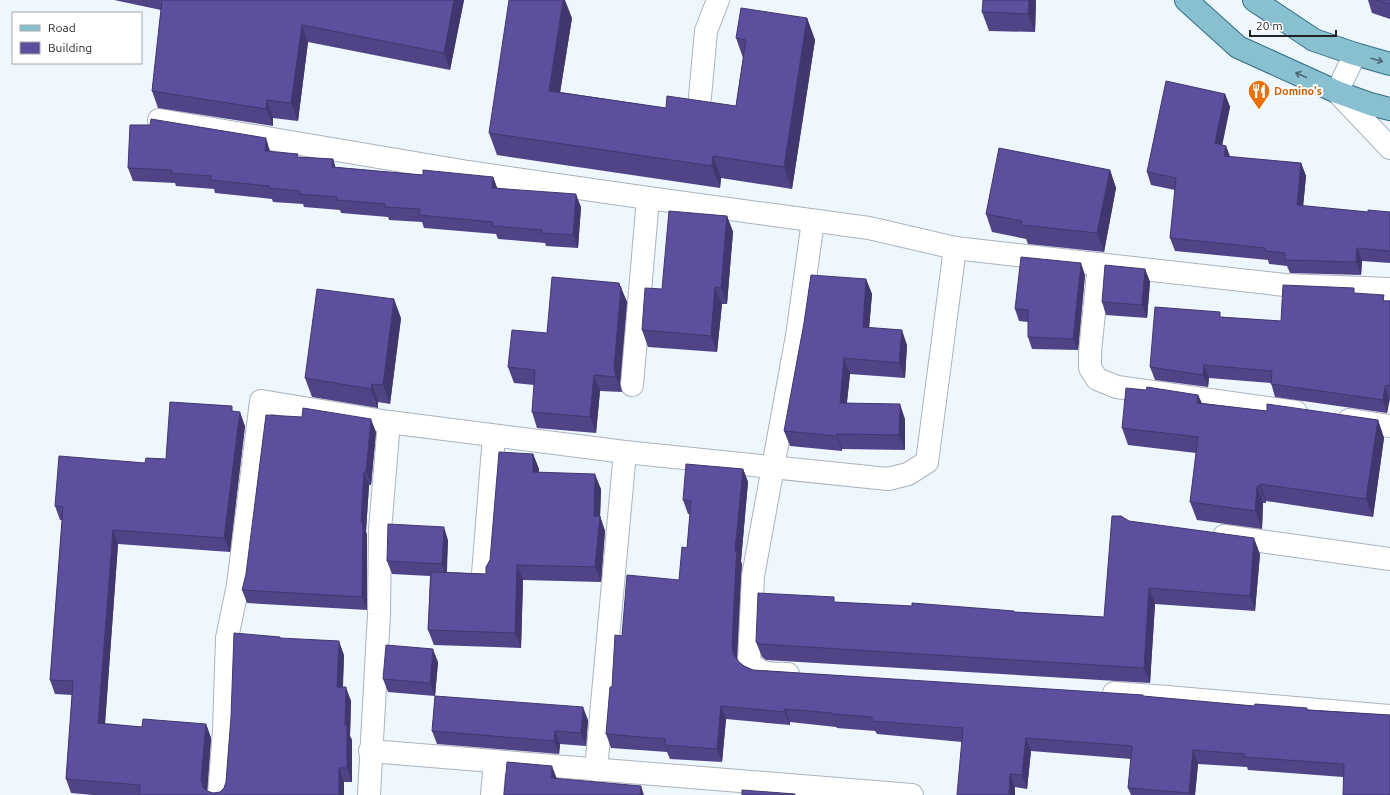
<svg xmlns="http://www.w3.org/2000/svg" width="1390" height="795" font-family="Ubuntu,sans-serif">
<rect width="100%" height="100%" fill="#eef6fe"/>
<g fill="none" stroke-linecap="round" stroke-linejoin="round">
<g stroke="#abb4bd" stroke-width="24">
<g id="minor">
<polyline points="1355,54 1337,92 1390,148"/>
<polyline points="700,97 706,31 718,0"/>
<polyline points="159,120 468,172 648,198 869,228 955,248 1285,285 1390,289"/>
<polyline points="1099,264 1090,352 1090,368 1097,379 1117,387 1296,412"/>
<polyline points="632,385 648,198"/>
<polyline points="1349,420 1390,426"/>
<polyline points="1224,536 1390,559"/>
<polyline points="483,574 494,436"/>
<path d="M788,674c-16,-1 -29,2 -39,-13l4,-85 44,-240 16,-115"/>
<polyline points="1114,693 1167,697 1390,716"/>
<polyline points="370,751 912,795"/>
<polyline points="596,770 625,452"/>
<polyline points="219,795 224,730 227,638 238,585 261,401 389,422 625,452 888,479 908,474 927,462 955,248"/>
<polyline points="369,795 379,614 380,530 389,422"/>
<polyline points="492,795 495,761"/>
</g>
</g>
<g stroke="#2f6e80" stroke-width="24">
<g id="major">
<polyline points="1186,0 1238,47 1337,92 1370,104 1390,109"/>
<polyline points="1254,0 1314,40 1355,54 1390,64"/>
</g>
</g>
<use href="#minor" stroke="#fff" stroke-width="22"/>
<use href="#major" stroke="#88c0d0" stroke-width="22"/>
</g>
<g fill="#504487">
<polygon points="114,0 464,0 450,70 308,42 298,121 273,118 273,126 158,108 152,91 161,10"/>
<polygon points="1036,0 1035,32 989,31 982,12"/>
<polygon points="1368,0 1390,0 1390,19 1372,13"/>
<polygon points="572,18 560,92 666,108 736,106 743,58 736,38 807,18 815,40 792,189 721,178 720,188 497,155 489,133"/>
<polygon points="1225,94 1230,107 1222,145 1226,146 1230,157 1301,163 1306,176 1303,206 1368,212 1390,212 1390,263 1362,261 1361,275 1290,273 1287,266 1269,264 1268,260 1175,251 1170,238 1175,190 1151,185 1147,172"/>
<polygon points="150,125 270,152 298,157 333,159 335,167 423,175 493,177 497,188 581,207 578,248 546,246 545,243 498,239 496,234 424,228 422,222 389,220 388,217 341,213 340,210 304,207 303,204 273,202 272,199 215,193 214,189 176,186 175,183 133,181 128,168"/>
<polygon points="1110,170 1116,188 1104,252 1028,244 1026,239 992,232 986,214"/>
<polygon points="727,216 733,232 727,304 722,304 717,352 648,347 642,330 662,289"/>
<polygon points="1145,269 1150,282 1147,318 1106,315 1102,302"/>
<polygon points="1085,275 1078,350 1032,349 1028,337 1028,322 1019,321 1015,309"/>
<polygon points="866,279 872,294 869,327 907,345 905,378 850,374 847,403 905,419 905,450 842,449 842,451 790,446 784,431"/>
<polygon points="619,283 627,302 620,384 622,392 600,391 596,433 537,428 532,412 534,385 514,383 508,367 547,333"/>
<polygon points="1356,293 1386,301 1390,301 1390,399 1387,413 1275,397 1271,383 1209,378 1208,387 1155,380 1150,367 1222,317 1281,321"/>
<polygon points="401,318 390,404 378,402 378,408 312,397 305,378"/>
<polygon points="1146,390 1198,395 1202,403 1267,411 1378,420 1384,438 1373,517 1266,501 1266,503 1263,503 1262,529 1197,520 1190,502 1196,453 1128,445 1122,428"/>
<polygon points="234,412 245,426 230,552 118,544 105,724 142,727 206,724 211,738 207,791 213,793 220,792 224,788 280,638 344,655 343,687 351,701 350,736 352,740 352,782 344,782 344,795 93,795 71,793 66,779 72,695 55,694 50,680 62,520 60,520 55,506 145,463 166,459"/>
<polygon points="376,432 371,485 369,485 366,531 367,536 367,610 247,603 242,590"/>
<polygon points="533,454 539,469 539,472 601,489 600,516 605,531 601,582 523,580 521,648 434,645 428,630 430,576 392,574 387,561 448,540 447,572 486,574 490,560"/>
<polygon points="743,469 748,482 741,561 742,565 741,575 737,658 739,662 744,666 753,670 1144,697 1254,706 1390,715 1343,777 1248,770 1247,767 1198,764 1195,795 1131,795 1128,788 1131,759 1031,751 1027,789 1015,787 962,742 877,734 875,731 837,728 836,727 790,722 790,725 726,719 722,762 670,759 667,752 611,748 606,734 612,687 622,636 679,580 687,548 690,514 688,514 683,500"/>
<polygon points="1129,521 1260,554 1255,611 1155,604 1150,683 766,660 762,657 756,642 836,602 1104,617"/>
<polygon points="438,662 435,696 588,720 586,746 560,744 559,754 437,744 432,731 435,696 388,692 383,679"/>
</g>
<g fill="#41376e">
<polygon points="454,0 464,0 450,70 444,53"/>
<polygon points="563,0 565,0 572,18 557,112 549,91"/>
<polygon points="1029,0 1036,0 1035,32 1028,14"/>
<polygon points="807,18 815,40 792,189 784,167"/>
<polygon points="302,25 308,42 298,121 291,103"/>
<polygon points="1225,94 1230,107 1220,156 1215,143"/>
<polygon points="267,100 273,118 273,126 266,109"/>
<polygon points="266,138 270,151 265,151"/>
<polygon points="1226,146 1231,159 1224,156"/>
<polygon points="713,156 721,178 720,188 712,166"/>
<polygon points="333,159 337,172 332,167"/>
<polygon points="1301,163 1306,176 1302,218 1297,205"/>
<polygon points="1110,170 1116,188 1104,252 1097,233"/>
<polygon points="493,177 498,190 492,188"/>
<polygon points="576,194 581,207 578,248 573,235"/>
<polygon points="727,216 733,232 727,304 721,288"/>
<polygon points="1357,248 1362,261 1361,275 1356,262"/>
<polygon points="1081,263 1085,275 1078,350 1073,339"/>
<polygon points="1145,269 1150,282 1147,318 1142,305"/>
<polygon points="866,279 872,294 868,342 863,327"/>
<polygon points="619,283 627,302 620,384 622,392 616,377 614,368"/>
<polygon points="715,287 722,304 717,352 711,336"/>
<polygon points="394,299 401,318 390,404 383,385"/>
<polygon points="902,330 907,345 905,378 899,363"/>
<polygon points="844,358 850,374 845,418 840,403"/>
<polygon points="1204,365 1209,378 1208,387 1203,375"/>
<polygon points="594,375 600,391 596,433 590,417"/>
<polygon points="372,384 378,402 378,408 371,389"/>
<polygon points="1385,386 1389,399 1387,413 1383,400"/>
<polygon points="1198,395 1205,412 1197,403"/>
<polygon points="900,404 905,419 905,450 899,435"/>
<polygon points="240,412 245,426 230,552 224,538"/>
<polygon points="371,419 376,432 371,485 366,472"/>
<polygon points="1378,420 1384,438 1373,517 1366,499"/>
<polygon points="837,434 842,449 842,451 837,436"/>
<polygon points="533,454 539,469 538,487 533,472"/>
<polygon points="743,469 748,482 741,561 742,565 741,575 737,660 734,655 732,647 735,551"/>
<polygon points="364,472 369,485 366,531 367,536 367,610 362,597 361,522"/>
<polygon points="595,474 601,489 600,518 600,516 605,531 601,582 595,567 594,516"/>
<polygon points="1260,484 1266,501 1266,503 1259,486"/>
<polygon points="1257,486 1263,503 1262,529 1255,511"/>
<polygon points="444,527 448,540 446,577 442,564"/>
<polygon points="113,530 118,544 104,737 98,723"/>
<polygon points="1254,538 1260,554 1255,611 1250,596"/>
<polygon points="517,565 523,580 521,648 515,633"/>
<polygon points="1149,588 1155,604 1150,683 1144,668"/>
<polygon points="339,641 344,655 342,701 337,687"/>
<polygon points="433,649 438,662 435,696 430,683"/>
<polygon points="346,687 351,701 350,736 352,740 352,782 347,768 345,725"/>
<polygon points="721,706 726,719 722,762 717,749"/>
<polygon points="583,707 588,720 586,746 581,733"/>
<polygon points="785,709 790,722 790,725 785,712"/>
<polygon points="206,724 211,738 207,795 203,787 201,780"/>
<polygon points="555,731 560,744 559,754 554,741"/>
<polygon points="1026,738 1031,751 1027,789 1022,775"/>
<polygon points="1193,750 1198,764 1195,795 1190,795 1189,793"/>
<polygon points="552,766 557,779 551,778"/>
<polygon points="339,768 344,782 344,795 339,795"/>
<polygon points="1010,774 1015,787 1015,795 1009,795"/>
<polygon points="641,786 644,795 640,795"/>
</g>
<g fill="#5d4f9d" stroke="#41376e">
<polygon points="162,0 454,0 444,53 302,25 291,103 267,100 266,109 152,91"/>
<polygon points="509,0 563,0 549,91 666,108 667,96 736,106 746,40 736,38 741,8 807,18 784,167 713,156 712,166 489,133"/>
<polygon points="983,0 1029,0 1028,14 982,12"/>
<polygon points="1375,0 1390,0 1390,4"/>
<polygon points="1166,81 1225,94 1215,143 1226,146 1224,156 1301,163 1297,205 1368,212 1368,210 1390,212 1390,251 1357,248 1356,262 1285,260 1285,253 1265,251 1265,248 1170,238 1176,178 1147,172"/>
<polygon points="151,119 266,138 265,151 298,154 297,157 333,159 332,167 423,175 423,170 493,177 492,188 576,194 573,235 541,233 542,230 493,226 493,222 419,215 420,209 384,207 385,204 337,200 337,197 299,194 300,191 269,188 269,186 210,180 211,176 171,173 172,170 128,168 130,125 150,125"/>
<polygon points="999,148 1110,170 1097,233 1021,225 1022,221 986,214"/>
<polygon points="669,211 727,216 721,288 715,287 711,336 642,330 645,288 662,289"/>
<polygon points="1021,257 1081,263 1073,339 1028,337 1028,310 1015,309"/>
<polygon points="1105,265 1145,269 1142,305 1102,302"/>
<polygon points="811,275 866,279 863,327 902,330 899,363 844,358 840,403 900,404 899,435 837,434 837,436 784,431 804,323"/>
<polygon points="552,277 619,283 619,286 621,287 614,368 616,377 594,375 590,417 532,412 535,370 508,367 512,330 547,333"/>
<polygon points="1283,285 1354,288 1354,293 1384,295 1383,301 1390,301 1390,386 1387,385 1385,386 1383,400 1271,384 1272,371 1204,365 1203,375 1150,367 1155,307 1220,312 1220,317 1281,321"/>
<polygon points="317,289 394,299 383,385 372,384 371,389 305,378"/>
<polygon points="1147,387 1198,395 1197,403 1267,411 1267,404 1378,420 1366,499 1260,484 1259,486 1257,486 1255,511 1190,502 1198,437 1122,428 1126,388 1146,390"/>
<polygon points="170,402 232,406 232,411 240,412 224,538 113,530 98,723 142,727 143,719 206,724 201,780 203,787 207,791 213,793 220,792 224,788 226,782 231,717 234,633 280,637 280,638 339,641 337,687 346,687 345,725 347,725 347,768 339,768 339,795 139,795 140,785 66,779 73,681 50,680 63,507 55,506 59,456 145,463 146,458 166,459"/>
<polygon points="303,408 371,419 366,472 364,472 361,522 363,523 362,597 242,590 246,574 266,415 302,417"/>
<polygon points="499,452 533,454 533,472 595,474 594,516 600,516 595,567 517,565 515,633 428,630 431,572 486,574 486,567 490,560"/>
<polygon points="686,464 743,469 735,551 737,551 736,562 732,647 734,655 739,662 744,666 753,670 1143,695 1143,696 1254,706 1255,704 1307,708 1307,710 1390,715 1390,795 1343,795 1344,764 1244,757 1244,754 1193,750 1189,793 1128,788 1132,746 1026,738 1022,775 1010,774 1009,795 957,795 963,728 872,721 872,717 832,714 832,713 785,709 785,712 721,706 717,749 665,745 665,739 606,734 610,687 612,687 615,635 622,636 627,575 679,580 682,547 687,548 691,501 683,500"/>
<polygon points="1112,516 1121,516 1129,521 1254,538 1250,596 1149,588 1144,668 760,644 756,642 758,593 834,597 834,602 912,606 912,603 1014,611 1014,612 1104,617"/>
<polygon points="388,524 444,527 442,564 387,561"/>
<polygon points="386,645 433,649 430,683 383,679"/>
<polygon points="435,696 583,707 581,733 555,731 554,741 432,731"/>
<polygon points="507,762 552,766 551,778 641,786 640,795 504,795"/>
<polygon points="742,790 795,794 795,795 742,795"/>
</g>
<defs><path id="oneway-shaft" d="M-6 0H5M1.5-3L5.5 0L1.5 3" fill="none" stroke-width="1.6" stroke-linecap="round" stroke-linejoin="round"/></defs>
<g stroke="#4e6a72">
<use href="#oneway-shaft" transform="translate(1377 60) rotate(16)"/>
<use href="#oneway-shaft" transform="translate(1301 75) rotate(-156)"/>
</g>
<defs>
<g id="restaurant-pin" transform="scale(1.15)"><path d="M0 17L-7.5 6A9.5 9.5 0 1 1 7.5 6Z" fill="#e8710a" stroke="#fff"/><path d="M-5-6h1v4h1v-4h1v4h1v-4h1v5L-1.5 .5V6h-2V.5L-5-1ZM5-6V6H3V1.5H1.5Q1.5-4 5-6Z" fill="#fff"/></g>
</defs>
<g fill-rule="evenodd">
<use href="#restaurant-pin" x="1259" y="91"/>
</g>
<g text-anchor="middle" stroke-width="4" stroke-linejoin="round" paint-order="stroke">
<g font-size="11" font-weight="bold" fill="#c56008" stroke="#fff" text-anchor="start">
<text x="1274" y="95">Domino's</text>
</g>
</g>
<rect x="12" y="12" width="130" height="52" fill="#ffffff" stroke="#a5a7a8"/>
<rect x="20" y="25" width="20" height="6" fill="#88c0d0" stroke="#a5a7a8"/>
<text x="48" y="32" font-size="12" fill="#1f2326">Road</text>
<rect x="20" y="42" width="20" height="12" fill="#5d4f9d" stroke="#a5a7a8"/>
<text x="48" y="52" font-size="12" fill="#1f2326">Building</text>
<path d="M1250 30v6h86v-6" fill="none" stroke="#1f2326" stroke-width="2"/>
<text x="1256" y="30" font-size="12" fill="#1f2326" stroke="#ffffff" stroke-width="3" paint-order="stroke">20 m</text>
</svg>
